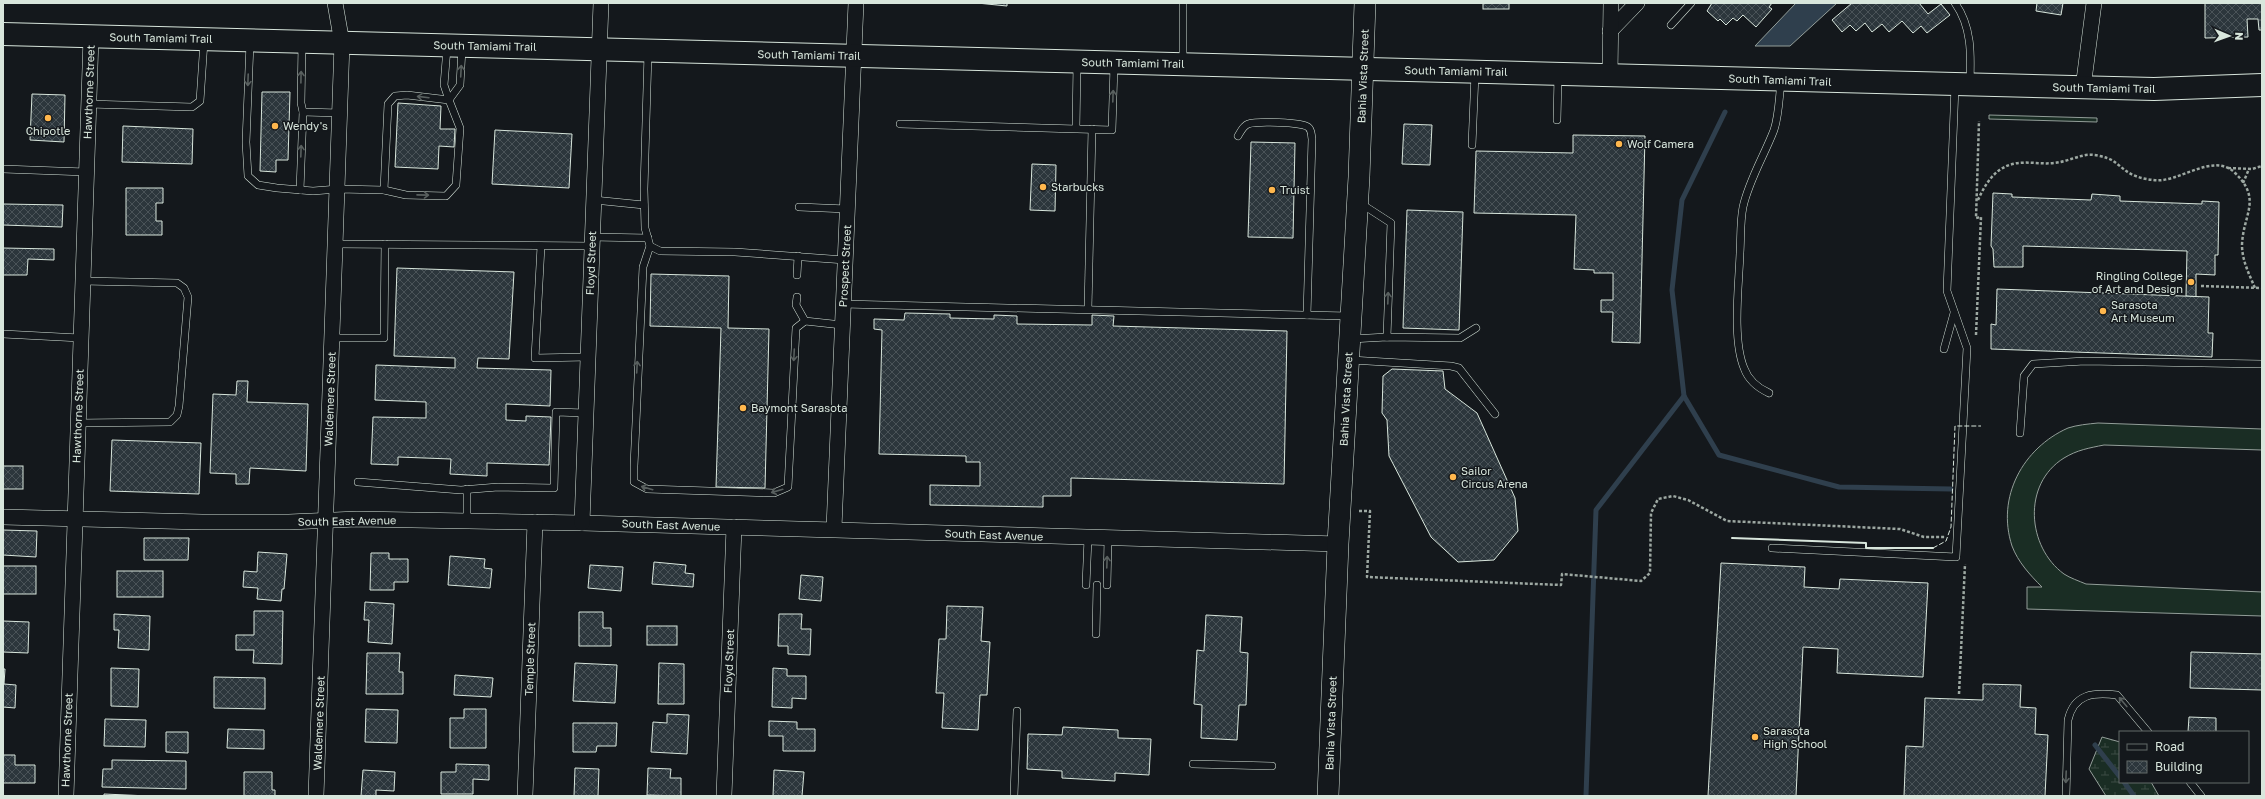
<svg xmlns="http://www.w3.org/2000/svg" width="2265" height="799" font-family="'Golos Text',sans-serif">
<defs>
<pattern id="wetland-marsh" width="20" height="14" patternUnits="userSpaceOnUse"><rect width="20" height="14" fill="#1a2d24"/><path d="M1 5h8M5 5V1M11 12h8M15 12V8" fill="none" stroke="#3b4b43"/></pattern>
<pattern id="building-cross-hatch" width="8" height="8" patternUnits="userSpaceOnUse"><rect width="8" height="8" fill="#2c363c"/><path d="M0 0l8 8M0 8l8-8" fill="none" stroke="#4a5358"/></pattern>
</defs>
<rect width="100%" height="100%" fill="#14181c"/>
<g fill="#1a2d24" stroke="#939e99">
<polygon points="1989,115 2097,118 2097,122 1989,119"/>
<path d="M2098,423l164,6v21l-158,-5c-15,3 -27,5 -40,13 -42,26 -37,89 0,116 6,4 15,7 22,10l176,8v24l-235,-7v-22h15c-12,-12 -24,-25 -30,-41 -16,-49 11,-98 56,-118 9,-3 20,-4 30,-5z"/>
</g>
<polygon fill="url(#wetland-marsh)" stroke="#939e99" points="2102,737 2120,742 2120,782 2151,782 2159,796 2106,796 2089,769"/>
<polygon fill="#2f3f4d" stroke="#939e99" points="1796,3 1837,3 1790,46 1755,46"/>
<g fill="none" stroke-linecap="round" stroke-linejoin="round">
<g stroke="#2f3f4d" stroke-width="5">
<polyline points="1725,112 1682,200 1672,290 1684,396 1719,455 1839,487 1951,489"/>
<polyline points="2095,745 2120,777"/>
<polyline points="2124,782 2134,796"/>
<polyline points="1586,796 1596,510 1684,396"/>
</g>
</g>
<g fill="url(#building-cross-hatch)" stroke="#d8e6dc">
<polygon points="977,3 1015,3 1007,3 1007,6"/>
<rect x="1483" y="3" width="26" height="6"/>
<polygon points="1712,3 1772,3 1769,7 1772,9 1756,27 1743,15 1737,21 1733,18 1726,25 1720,19 1718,21 1707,11"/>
<polygon points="1852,3 1919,3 1928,14 1941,4 1950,15 1927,33 1921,26 1913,33 1902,21 1889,32 1882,24 1872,32 1865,23 1856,31 1850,25 1842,32 1832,20"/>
<polygon points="2037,3 2063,3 2061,15 2036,11"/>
<polygon points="2205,3 2262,3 2262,30 2259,30 2258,19 2247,19 2248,37 2205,38"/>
<polygon points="262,92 290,92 288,160 276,160 276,172 260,171"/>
<polygon points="32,94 65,95 64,142 30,140"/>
<polygon points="398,103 441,106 440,129 455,129 454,147 439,146 438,169 395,167"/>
<polygon points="1404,124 1432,125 1430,165 1402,164"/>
<polygon points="123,126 193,129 192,164 122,162"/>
<polygon points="495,130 572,134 569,188 492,184"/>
<polygon points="1573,135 1645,136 1640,343 1612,342 1613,312 1601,312 1601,300 1613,300 1613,273 1594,273 1594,270 1574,269 1576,215 1474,213 1476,151 1573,153"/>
<polygon points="1251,142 1295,143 1293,238 1248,237"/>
<polygon points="1032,164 1056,165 1055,211 1030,210"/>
<polygon points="126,188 163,188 163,203 156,203 156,221 162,221 162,235 126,235"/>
<polygon points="1993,193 2012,194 2012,197 2091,200 2092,194 2120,196 2120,201 2202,204 2202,201 2219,202 2218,255 2215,255 2215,275 2196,274 2196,297 2186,296 2187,251 2023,246 2023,267 1994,267 1993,249 1991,246"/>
<polygon points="3,204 63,205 62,227 3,225"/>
<polygon points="1407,210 1463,212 1459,330 1403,328"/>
<polygon points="3,248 54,249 54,260 28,259 27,275 3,275"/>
<polygon points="397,268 514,272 509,359 478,358 477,368 551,370 550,406 506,404 506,420 526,421 526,416 551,417 549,465 487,463 487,476 450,474 451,459 398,457 398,465 371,464 373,417 426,418 426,402 375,400 376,365 455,368 455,358 394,356"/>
<polygon points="651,274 729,276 728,328 769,329 765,488 716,487 721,328 650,326"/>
<polygon points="1997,289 2209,297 2208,333 2213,333 2212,357 1991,349 1991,324 1996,325"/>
<polygon points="905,313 950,314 950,318 994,319 994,315 1017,316 1017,324 1092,325 1092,315 1114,316 1113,326 1287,331 1284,484 1071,478 1071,496 1043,496 1043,507 930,505 930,485 980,486 980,462 966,462 966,456 879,454 882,330 874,329 874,319 904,320"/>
<polygon points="1392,369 1443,371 1445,389 1477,413 1515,498 1518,531 1494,560 1458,562 1431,537 1389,456 1387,420 1382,413 1383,376"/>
<polygon points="237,381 248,381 247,402 308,404 306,471 250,468 249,484 236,484 236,474 210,473 213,394 236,395"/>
<polygon points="112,440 201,443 199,494 110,491"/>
<rect x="3" y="466" width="20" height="23"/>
<polygon points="3,530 37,531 36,557 3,555"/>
<polygon points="144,538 189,538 188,560 144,560"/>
<polygon points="258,552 287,554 284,589 282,589 281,601 257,599 258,588 243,587 244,571 257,572"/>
<polygon points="371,553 389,553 389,559 408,559 408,582 394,582 394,590 370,590"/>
<polygon points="450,556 485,559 484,568 492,569 490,588 448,585"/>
<polygon points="654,562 686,565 685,573 694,574 693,587 652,584"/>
<polygon points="1721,563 1805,567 1804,587 1839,589 1840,579 1928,583 1923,677 1837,673 1838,649 1803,647 1796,796 1708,796"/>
<polygon points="590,565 623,567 621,591 588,588"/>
<rect x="3" y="566" width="33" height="28"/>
<rect x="117" y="571" width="46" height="26"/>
<polygon points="801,575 823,577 821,601 799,599"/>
<polygon points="365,602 394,604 392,644 368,642 369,620 364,620"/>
<polygon points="947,606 983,607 981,641 990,642 987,695 980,695 978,730 942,728 944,693 936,693 939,639 946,639"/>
<polygon points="254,611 283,611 282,664 253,663 254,650 236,650 236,635 254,635"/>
<polygon points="579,612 603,612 603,628 611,628 611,646 579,646"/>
<polygon points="114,614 150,616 149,650 118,648 119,630 114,630"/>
<polygon points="779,614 802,614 801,629 811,629 810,655 788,654 788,646 778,646"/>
<polygon points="1206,615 1242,617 1240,652 1248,653 1246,705 1239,705 1237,740 1201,738 1202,705 1194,704 1197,650 1204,651"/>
<polygon points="3,621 29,622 28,653 3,652"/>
<rect x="647" y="626" width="30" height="19"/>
<polygon points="2191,652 2262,654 2262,690 2190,688"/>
<polygon points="367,653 400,653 399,672 403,672 403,694 366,694"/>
<polygon points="575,663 617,665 615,703 573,701"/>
<polygon points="659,663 684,664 684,704 658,704"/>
<polygon points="111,668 139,669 138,707 111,706"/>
<polygon points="773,668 787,669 787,676 806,676 806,699 792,698 792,708 772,707"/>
<polygon points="3,669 5,669 4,684 16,685 15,708 3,707"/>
<polygon points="455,675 493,678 491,697 454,695"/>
<polygon points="214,677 265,678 265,709 214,708"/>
<polygon points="1983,684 2021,685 2020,707 2036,708 2035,734 2048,735 2045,796 1904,796 1906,746 1923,747 1925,698 1983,700"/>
<polygon points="366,709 398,710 397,743 365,742"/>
<polygon points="464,709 486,709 486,748 450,748 450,718 464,718"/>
<polygon points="667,714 689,715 687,754 651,752 653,722 667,723"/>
<polygon points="2189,717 2216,718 2216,732 2188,732"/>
<polygon points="105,719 146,720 145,747 104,746"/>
<polygon points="769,721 797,722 797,729 815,729 815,751 783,751 783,736 769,736"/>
<polygon points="573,723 617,723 616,746 597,746 596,752 573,752"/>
<polygon points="1063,727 1118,730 1118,738 1151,739 1149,775 1115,773 1115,781 1062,778 1062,771 1027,769 1028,734 1062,735"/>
<polygon points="228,729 264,730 264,749 227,748"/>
<polygon points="166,732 188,732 188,753 166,752"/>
<polygon points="3,755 15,755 15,765 35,765 35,783 3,783"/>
<polygon points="112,760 186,761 186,789 102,787 103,769 112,769"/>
<polygon points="456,764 489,765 489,780 473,779 473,794 441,794 441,772 456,772"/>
<polygon points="575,768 599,769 598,796 574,796"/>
<polygon points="648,768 671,769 670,778 681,778 681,796 647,795"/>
<polygon points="363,770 395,772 394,791 376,790 376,796 361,796"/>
<polygon points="774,770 804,772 802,796 773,796"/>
<polygon points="244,772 272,772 272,790 275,790 275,796 244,796"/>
<polygon points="104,794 149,796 104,796"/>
</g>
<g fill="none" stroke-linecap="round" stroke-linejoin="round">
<g stroke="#d8e6dc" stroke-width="8">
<g id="lane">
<path d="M1955,3c17,24 16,51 15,79"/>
<polyline points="1671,25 1691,3"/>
<polyline points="250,43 246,142 248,176 258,185 277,188 313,191 338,189 384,190 406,195 446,196 456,185 460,128 449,100 460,85 462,48"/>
<polyline points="648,53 644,189 645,228 650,246 660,251 735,252 845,260"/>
<polyline points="1183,63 1183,3"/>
<polyline points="88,104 192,107 200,101 204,41"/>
<polyline points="303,112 340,113"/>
<polyline points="1557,120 1558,76"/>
<polyline points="900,124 1112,130 1114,65"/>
<polyline points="1076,128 1077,64"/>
<path d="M1238,136c3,-5 5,-10 10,-12 9,-3 53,-2 60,3 4,3 3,7 4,12l-5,176"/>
<polyline points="1472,145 1475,74"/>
<polyline points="3,169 86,172"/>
<polyline points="300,190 303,112 301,103 302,44"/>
<polyline points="384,190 388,104 395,96 407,95 449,100 444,85 447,48"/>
<polyline points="594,200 644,205"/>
<polyline points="1360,203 1391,223 1387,337"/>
<polyline points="799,207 847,209"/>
<polyline points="592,237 648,238"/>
<polyline points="336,244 592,246"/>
<polyline points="541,246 535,358 587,357"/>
<polyline points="650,246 643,267 634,466 634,482 647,489 774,493 788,487 796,328 805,321"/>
<polyline points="797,275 798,256"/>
<polyline points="797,297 796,305 805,321 842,325"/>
<polyline points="843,304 1349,316"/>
<polyline points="1088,309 1092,129"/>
<polyline points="3,334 80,338"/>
<polyline points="332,338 384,338 385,244"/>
<polyline points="1351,339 1387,337 1460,338 1476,328"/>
<polyline points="1944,349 1954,313"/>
<polyline points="1351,360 1451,366 1459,368 1495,414"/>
<path d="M1769,393c-11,-5 -21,-14 -25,-25 -12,-29 -5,-84 -4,-115 1,-15 0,-31 3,-46 6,-27 21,-51 31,-77 5,-15 5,-32 7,-48"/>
<polyline points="78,423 170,422 177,415 179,406 188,297 184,288 177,283 83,281"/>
<polyline points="2020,433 2024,376 2033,364 2085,361 2262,364"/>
<polyline points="358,482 461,490 498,487 554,488 556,412 585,413"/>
<polyline points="467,521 467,489"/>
<polyline points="1772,548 1956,557 1967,348 1947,291 1955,86"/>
<polyline points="1086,585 1088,538"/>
<polyline points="1107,585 1108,538"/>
<polyline points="1096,634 1097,585"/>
<polyline points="1193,764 1272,766"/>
<polyline points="2190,782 2201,796"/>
<polyline points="1014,796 1017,711"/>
<path d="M2066,796l2,-76c6,-26 25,-28 49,-25l31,37"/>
</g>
</g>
<g stroke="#d8e6dc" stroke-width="16">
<g id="street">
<polyline points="1610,31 1637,3"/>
<polyline points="1610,75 1611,3"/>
<polyline points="2083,88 2094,3"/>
<polyline points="3,517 202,522 289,522 357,519 582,523 1338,544"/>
<polyline points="582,523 601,3"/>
<polyline points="834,528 856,3"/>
<polyline points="66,796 91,37"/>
<polyline points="316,796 342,43 335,3"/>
<polyline points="525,796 535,522"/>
<polyline points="724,796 734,527"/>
</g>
</g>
<g stroke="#d8e6dc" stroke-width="22">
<polyline id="secondary" points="1328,796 1338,544 1359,177 1365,3"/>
</g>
<g stroke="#d8e6dc" stroke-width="24">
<polyline id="primary" points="3,34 2154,89 2262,85"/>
</g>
<g stroke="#9da8a2" stroke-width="2.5" stroke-dasharray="3 2" stroke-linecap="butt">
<polyline points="2228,168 2252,169 2262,166"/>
<polyline points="2243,183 2249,169"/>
<path d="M1978,200c5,-11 12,-24 23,-31 17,-11 35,-4 53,-6 11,-1 21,-6 32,-8 7,-1 15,1 21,3 7,2 12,8 18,12 7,6 18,9 28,10 25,4 59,-28 81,-8 29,27 9,42 8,73 0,15 7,29 13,43"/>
<polyline points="2201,286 2262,288"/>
<polyline points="1976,335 1981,217 1976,218 1979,121"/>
<polyline points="1359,511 1370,511 1367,577 1561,585 1562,574 1641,581 1650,573 1651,513 1658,499 1673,496 1688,500 1727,521 1900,529 1924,537 1946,537"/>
<polyline points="1959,694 1965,564"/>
</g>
<use href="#lane" stroke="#14181c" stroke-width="7"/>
<use href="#street" stroke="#14181c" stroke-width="15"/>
<use href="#secondary" stroke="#14181c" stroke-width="21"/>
<use href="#primary" stroke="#14181c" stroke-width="22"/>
<polyline stroke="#d8e6dc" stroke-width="1" stroke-dasharray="5 2" stroke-linecap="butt" points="1933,548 1946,541 1951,527 1955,426 1981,426"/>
<polyline stroke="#d8e6dc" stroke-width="2" points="1732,538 1866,543 1866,548 1933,548"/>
</g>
<defs><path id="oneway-shaft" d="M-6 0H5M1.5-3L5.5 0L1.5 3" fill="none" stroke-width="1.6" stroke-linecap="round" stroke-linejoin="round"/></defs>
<g stroke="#59605f">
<use href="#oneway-shaft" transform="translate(461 71) rotate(-87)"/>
<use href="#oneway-shaft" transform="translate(301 77) rotate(-89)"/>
<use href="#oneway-shaft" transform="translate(248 80) rotate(92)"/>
<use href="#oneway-shaft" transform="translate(1113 96) rotate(-88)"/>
<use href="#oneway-shaft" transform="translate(423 97) rotate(-173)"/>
<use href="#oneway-shaft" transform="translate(301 151) rotate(-88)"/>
<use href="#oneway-shaft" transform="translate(423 195) rotate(1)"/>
<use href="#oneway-shaft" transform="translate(1388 298) rotate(-88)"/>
<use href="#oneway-shaft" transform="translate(794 355) rotate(93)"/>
<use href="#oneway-shaft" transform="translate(637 367) rotate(-87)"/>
<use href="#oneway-shaft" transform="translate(647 488) rotate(-164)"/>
<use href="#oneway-shaft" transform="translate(777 491) rotate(164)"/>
<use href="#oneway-shaft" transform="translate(1107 562) rotate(-88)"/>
<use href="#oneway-shaft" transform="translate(2123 702) rotate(-130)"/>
<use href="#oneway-shaft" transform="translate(2066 777) rotate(92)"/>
</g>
<g fill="#ffb74d" stroke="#14181c" stroke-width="1.5">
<circle cx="48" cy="118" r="4"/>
<circle cx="275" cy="126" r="4"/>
<circle cx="1619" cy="144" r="4"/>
<circle cx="1043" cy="187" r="4"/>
<circle cx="1272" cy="190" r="4"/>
<circle cx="2191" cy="282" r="4"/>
<circle cx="2103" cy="311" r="4"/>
<circle cx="743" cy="408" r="4"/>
<circle cx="1453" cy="477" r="4"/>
<circle cx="1755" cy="737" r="4"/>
</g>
<g text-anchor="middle" stroke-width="3" stroke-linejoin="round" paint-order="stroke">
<g font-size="11" fill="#d8e6dc" stroke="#14181c">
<text transform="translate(161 38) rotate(1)" y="4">South Tamiami Trail</text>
<text transform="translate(485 46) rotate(1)" y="4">South Tamiami Trail</text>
<text transform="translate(809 55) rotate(1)" y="4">South Tamiami Trail</text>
<text transform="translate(1133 63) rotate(1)" y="4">South Tamiami Trail</text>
<text transform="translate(1456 71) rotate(1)" y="4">South Tamiami Trail</text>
<text transform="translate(1363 76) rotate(-88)" y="4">Bahia Vista Street</text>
<text transform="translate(1780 80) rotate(2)" y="4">South Tamiami Trail</text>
<text transform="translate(2104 88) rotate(1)" y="4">South Tamiami Trail</text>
<text transform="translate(89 92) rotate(-88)" y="4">Hawthorne Street</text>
<text transform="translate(591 263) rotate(-88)" y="4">Floyd Street</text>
<text transform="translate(845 266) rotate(-87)" y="4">Prospect Street</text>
<text transform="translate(330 399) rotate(-88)" y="4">Waldemere Street</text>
<text transform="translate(1346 399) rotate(-87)" y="4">Bahia Vista Street</text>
<text transform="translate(78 416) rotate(-88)" y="4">Hawthorne Street</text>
<text transform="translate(347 521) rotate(-1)" y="4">South East Avenue</text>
<text transform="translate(671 525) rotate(2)" y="4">South East Avenue</text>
<text transform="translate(994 535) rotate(2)" y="4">South East Avenue</text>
<text transform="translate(530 659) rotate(-88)" y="4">Temple Street</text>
<text transform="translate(729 661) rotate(-88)" y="4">Floyd Street</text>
<text transform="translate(319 723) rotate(-88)" y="4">Waldemere Street</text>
<text transform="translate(1331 723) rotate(-88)" y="4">Bahia Vista Street</text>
<text transform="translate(67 740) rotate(-88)" y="4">Hawthorne Street</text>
</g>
<g font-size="11" fill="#d8e6dc" stroke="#14181c" text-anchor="start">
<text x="283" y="130">Wendy's</text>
<text x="48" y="135" text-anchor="middle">Chipotle</text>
<text x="1627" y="148">Wolf Camera</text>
<text x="1051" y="191">Starbucks</text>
<text x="1280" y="194">Truist</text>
<text x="2183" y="280" text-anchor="end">Ringling College<tspan x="2183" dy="13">of Art and Design</tspan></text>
<text x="2111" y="309">Sarasota<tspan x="2111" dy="13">Art Museum</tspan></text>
<text x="751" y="412">Baymont Sarasota</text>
<text x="1461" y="475">Sailor<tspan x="1461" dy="13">Circus Arena</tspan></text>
<text x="1763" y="735">Sarasota<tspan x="1763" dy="13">High School</tspan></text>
</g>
</g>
<rect width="2265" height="799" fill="none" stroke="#d8e6dc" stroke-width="8"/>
<rect x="2119" y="731" width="130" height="52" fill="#14181c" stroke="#626a69"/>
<rect x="2127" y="744" width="20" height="6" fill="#14181c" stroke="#626a69"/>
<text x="2155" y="751" font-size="12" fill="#d8e6dc">Road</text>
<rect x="2127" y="761" width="20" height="12" fill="url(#building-cross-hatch)" stroke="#626a69"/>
<text x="2155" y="771" font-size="12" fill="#d8e6dc">Building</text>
<g transform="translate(2229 36) rotate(92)" stroke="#14181c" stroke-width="3" paint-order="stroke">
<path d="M0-3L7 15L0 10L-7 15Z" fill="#d8e6dc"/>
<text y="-6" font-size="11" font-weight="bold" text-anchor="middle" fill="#d8e6dc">N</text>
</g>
</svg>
